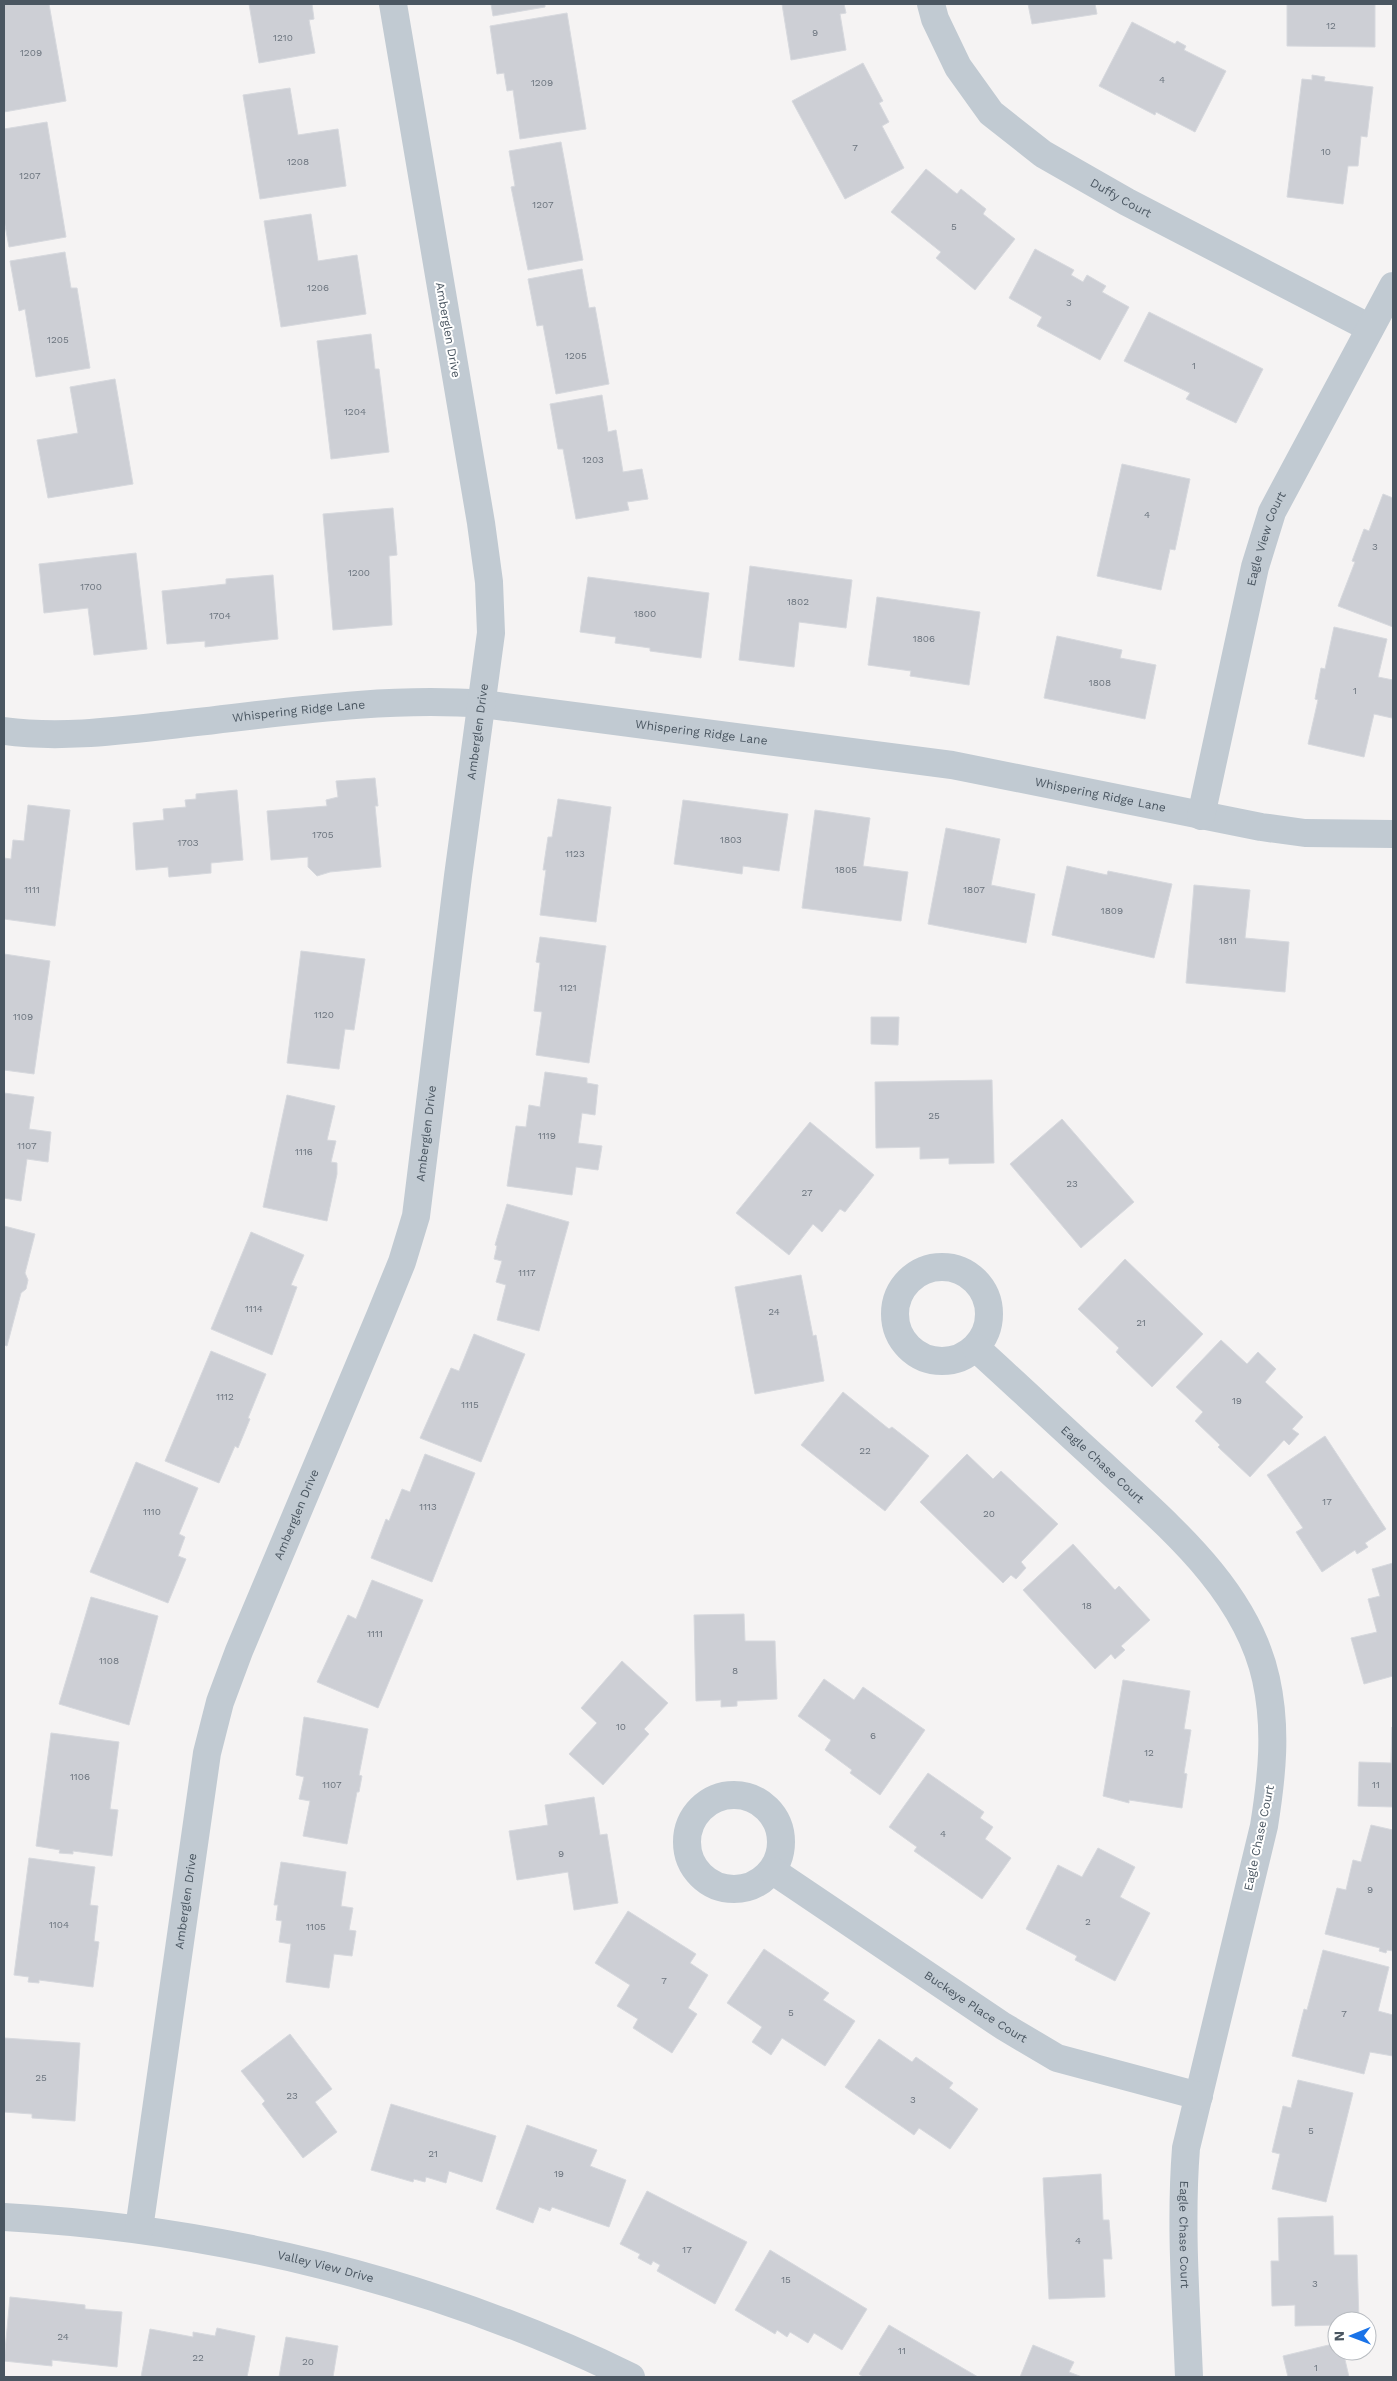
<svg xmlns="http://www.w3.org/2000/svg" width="1397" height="2381" font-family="'Work Sans',sans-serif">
<rect width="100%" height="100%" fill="#f5f3f3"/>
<g fill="#cdcfd5" stroke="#d7d9de">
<polygon points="4,4 49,4 66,101 4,112"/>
<polygon points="249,4 312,4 314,19 309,20 315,53 259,63"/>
<polygon points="491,4 545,4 545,7 493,16"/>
<polygon points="782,4 844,4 846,13 840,14 846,50 791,60"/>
<polygon points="1028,4 1095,4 1097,14 1032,24"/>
<polygon points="1287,4 1375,4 1375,47 1287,46"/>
<polygon points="567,13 586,129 520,139 513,90 507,91 504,73 497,74 490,26"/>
<polygon points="1132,22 1175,44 1177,41 1186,46 1184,50 1226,71 1195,132 1156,112 1155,115 1099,86"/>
<polygon points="863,63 883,101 879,103 889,122 882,126 904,168 845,199 792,101"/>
<polygon points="1312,75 1325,77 1324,81 1373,87 1367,137 1361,136 1358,166 1348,166 1343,204 1287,197 1302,79 1312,80"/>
<polygon points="290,88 298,135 338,129 346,186 260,199 243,95"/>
<polygon points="47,122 66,237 9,247 4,220 4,129"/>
<polygon points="561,142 583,260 528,270 511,187 515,186 509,151"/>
<polygon points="926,169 957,194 961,189 986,209 983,214 1015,239 975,290 936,258 941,252 891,212"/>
<polygon points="311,214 318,261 357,255 366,314 281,327 264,221"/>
<polygon points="1035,249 1074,270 1071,275 1083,282 1087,275 1106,286 1102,292 1129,307 1100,360 1037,326 1042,317 1009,298"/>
<polygon points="65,252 71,288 77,288 90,368 36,377 25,309 19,311 10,261"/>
<polygon points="582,269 589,308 595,307 609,384 556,394 543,325 537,326 528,279"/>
<polygon points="1149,312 1263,369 1236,423 1186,399 1190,393 1124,361"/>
<polygon points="371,334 375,369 379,369 389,452 331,459 317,341"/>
<polygon points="115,379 133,484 48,498 37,440 78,433 70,387"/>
<polygon points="602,395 608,432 616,430 623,472 642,469 648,499 627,502 629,510 576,519 563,449 558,449 550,404"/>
<polygon points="1122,464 1190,479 1175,550 1170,549 1161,590 1097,576"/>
<polygon points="1383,494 1393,498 1393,627 1338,606 1355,562 1352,561 1364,529 1369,531"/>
<polygon points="393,508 397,555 389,556 392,625 333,630 323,514"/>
<polygon points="136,553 147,649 94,655 88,608 44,613 39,564"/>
<polygon points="750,566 852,580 846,628 799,622 794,667 739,660"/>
<polygon points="273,575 278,639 205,647 205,641 167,644 162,591 226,584 226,579"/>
<polygon points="588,577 709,593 701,658 650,651 650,648 615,643 616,637 580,632"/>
<polygon points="877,597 980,612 969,685 910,676 911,671 868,665"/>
<polygon points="1334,627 1387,639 1378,677 1393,680 1393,713 1392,718 1374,714 1364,757 1308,744 1318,700 1315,699 1321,668 1325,669"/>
<polygon points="1057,636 1122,650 1120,658 1156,665 1145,719 1044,698"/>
<polygon points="375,778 378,806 375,806 381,867 330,872 317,876 308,867 308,857 271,860 267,811 327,806 326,800 338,797 336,781"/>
<polygon points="237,790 243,860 211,863 211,873 169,877 168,867 136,870 133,823 164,820 163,809 186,807 185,800 196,799 196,794"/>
<polygon points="558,799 611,807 596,922 540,915 546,870 543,870 548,837 552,837"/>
<polygon points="683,800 788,814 779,871 743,866 742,874 674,864"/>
<polygon points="28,805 70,810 55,926 4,919 4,858 11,859 13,840 24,841"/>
<polygon points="815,810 870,818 863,866 908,872 901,921 802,908"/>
<polygon points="946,828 1000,839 991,885 1035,894 1026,943 928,924"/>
<polygon points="1067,866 1107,875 1108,871 1172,884 1154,958 1052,935"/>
<polygon points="1194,885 1250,890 1245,938 1289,942 1285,992 1186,983"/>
<polygon points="540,937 606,946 589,1063 536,1055 542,1012 534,1011 540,963 536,962"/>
<polygon points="301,951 365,959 354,1030 345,1029 339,1069 287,1063"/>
<polygon points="4,954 50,961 34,1074 4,1070"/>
<polygon points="871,1017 899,1017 898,1045 871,1044"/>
<polygon points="545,1072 587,1078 587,1083 598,1085 595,1115 582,1113 578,1143 602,1146 598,1170 576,1167 572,1195 507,1186 516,1126 526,1127 529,1105 540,1107"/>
<polygon points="992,1080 994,1163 949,1164 949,1158 920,1159 920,1147 876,1148 875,1082"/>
<polygon points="4,1093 34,1097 29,1129 51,1132 48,1162 27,1159 21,1201 4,1198"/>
<polygon points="287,1095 335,1106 327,1140 336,1141 331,1162 337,1163 337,1174 327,1221 263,1207"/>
<polygon points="1062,1119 1134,1202 1081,1248 1010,1164"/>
<polygon points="810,1122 874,1175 845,1212 840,1209 822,1232 813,1224 789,1255 736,1213"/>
<polygon points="507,1204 569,1222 539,1331 497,1320 506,1285 496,1282 502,1261 494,1259 497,1246 495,1245"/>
<polygon points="4,1226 35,1234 25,1273 28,1280 26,1289 21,1293 7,1346 4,1345"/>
<polygon points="251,1232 304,1255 291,1285 297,1287 272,1355 211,1329"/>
<polygon points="1125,1259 1203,1334 1152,1387 1116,1352 1119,1348 1078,1309"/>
<polygon points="801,1275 813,1336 816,1335 824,1381 755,1394 735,1287"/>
<polygon points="474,1334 525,1354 481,1462 420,1438 451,1368 459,1371"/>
<polygon points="1221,1340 1247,1364 1258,1352 1276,1369 1265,1382 1303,1417 1292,1429 1299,1434 1289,1445 1284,1440 1250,1477 1218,1447 1220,1445 1195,1421 1203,1412 1176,1387"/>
<polygon points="211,1351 266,1374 248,1418 250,1419 238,1448 235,1446 219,1483 165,1461"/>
<polygon points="843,1392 889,1429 892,1427 929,1456 885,1511 801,1445"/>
<polygon points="1325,1436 1386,1529 1365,1543 1368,1547 1357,1554 1355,1550 1322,1572 1296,1532 1303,1528 1267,1475"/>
<polygon points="425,1454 475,1473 432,1582 371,1558 386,1519 389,1521 402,1489 410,1492"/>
<polygon points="967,1454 993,1479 1001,1471 1058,1524 1021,1562 1026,1568 1016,1579 1011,1575 1003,1583 920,1502"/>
<polygon points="136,1462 198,1488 179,1534 185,1537 178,1556 186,1559 168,1603 90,1572"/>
<polygon points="1073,1544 1115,1590 1119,1586 1150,1620 1121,1646 1125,1650 1115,1659 1111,1654 1095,1669 1023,1590"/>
<polygon points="1393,1563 1393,1676 1364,1684 1351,1638 1377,1632 1368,1599 1380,1596 1372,1569"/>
<polygon points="372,1580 423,1600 378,1708 317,1682 348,1615 356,1619"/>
<polygon points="91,1597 158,1616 129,1725 59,1704"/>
<polygon points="744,1614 745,1641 775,1641 777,1699 737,1701 737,1706 721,1707 721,1700 696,1701 694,1615"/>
<polygon points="622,1661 668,1703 644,1729 649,1734 603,1785 569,1754 597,1723 581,1708"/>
<polygon points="824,1679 854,1700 863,1687 925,1730 880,1795 850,1773 852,1770 825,1750 831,1740 798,1716"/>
<polygon points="1123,1680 1190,1691 1184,1729 1191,1730 1184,1773 1187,1774 1182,1808 1129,1800 1129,1803 1103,1796"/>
<polygon points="304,1717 368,1729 359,1775 362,1776 359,1792 357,1792 347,1844 303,1836 310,1801 299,1799 304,1777 296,1775"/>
<polygon points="1392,1727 1393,1807 1358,1806 1359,1762 1391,1763"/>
<polygon points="51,1733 119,1742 110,1809 118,1810 112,1856 73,1851 73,1854 59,1853 60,1850 36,1846"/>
<polygon points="928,1773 984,1812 980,1818 993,1827 985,1839 1011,1858 982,1899 914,1851 917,1847 889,1827"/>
<polygon points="594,1797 600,1835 607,1834 618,1903 574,1910 568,1872 517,1880 509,1831 548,1825 545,1805"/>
<polygon points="1371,1825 1393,1830 1393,1951 1387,1950 1386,1953 1379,1951 1380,1948 1325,1934 1337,1888 1346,1890 1353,1860 1361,1862"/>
<polygon points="1098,1848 1135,1867 1120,1897 1150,1913 1115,1981 1075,1960 1077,1956 1026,1929 1058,1865 1082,1877"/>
<polygon points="29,1858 95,1867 90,1905 98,1906 94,1941 99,1942 93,1987 39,1980 39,1983 28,1982 29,1977 14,1975"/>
<polygon points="281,1862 346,1872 341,1906 353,1908 349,1930 356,1931 352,1956 334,1954 329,1988 286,1982 291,1944 279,1942 282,1921 276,1920 278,1905 274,1905"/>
<polygon points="628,1911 696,1954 690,1963 708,1975 688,2008 697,2014 672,2053 633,2028 638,2019 617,2006 630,1985 595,1963"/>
<polygon points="764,1949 829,1993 823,2000 855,2021 825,2066 782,2038 771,2055 752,2042 762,2027 727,2003"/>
<polygon points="1323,1950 1389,1967 1378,2011 1393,2015 1393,2056 1370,2052 1364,2074 1292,2056 1304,2009 1307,2010"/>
<polygon points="290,2034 332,2089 315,2102 337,2132 303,2158 262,2104 265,2101 241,2071"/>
<polygon points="4,2038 80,2043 75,2121 32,2118 32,2114 4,2112"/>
<polygon points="879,2039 912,2062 916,2057 953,2083 949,2088 978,2109 950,2149 919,2128 914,2135 845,2087"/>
<polygon points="1298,2080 1353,2093 1326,2202 1272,2189 1280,2154 1272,2152 1283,2106 1291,2108"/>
<polygon points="391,2104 496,2136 482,2182 449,2171 446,2183 426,2177 425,2182 414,2179 413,2182 371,2170"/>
<polygon points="527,2125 597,2150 590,2166 626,2180 609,2227 552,2207 550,2211 539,2207 533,2223 496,2209"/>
<polygon points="1101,2174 1103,2220 1109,2220 1112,2259 1103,2259 1105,2297 1049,2299 1043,2178"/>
<polygon points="647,2191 747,2242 715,2304 657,2271 660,2265 653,2261 651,2265 638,2258 640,2254 620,2244"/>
<polygon points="1333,2216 1334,2255 1357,2255 1359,2321 1337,2321 1337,2325 1295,2326 1295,2305 1272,2306 1271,2261 1279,2261 1278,2218"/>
<polygon points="770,2250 867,2309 842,2350 814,2333 808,2343 790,2332 787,2337 777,2330 775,2334 735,2310"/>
<polygon points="10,2297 85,2305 85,2309 122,2312 117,2367 52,2360 52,2366 4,2361"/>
<polygon points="889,2325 978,2377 863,2377 859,2374"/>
<polygon points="217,2328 255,2336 247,2377 141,2377 150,2329 193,2337 193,2332 215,2336"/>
<polygon points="286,2337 338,2346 333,2377 279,2377"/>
<polygon points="1337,2343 1337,2351 1343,2351 1349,2377 1288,2377 1283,2356"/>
<polygon points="1033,2345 1074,2362 1069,2372 1082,2377 1020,2377"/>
</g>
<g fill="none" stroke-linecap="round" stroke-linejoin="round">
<g stroke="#c1cad2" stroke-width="28">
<path id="s1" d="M931,4l4,15 23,48 33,46 52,41 84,48 243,126"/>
<path id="s2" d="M4,731c52,7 106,1 158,-5 106,-11 216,-30 321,-22l469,61 309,62 44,6 88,1"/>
<path id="s3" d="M1201,816l54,-249 17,-55 121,-226"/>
<circle cx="942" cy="1314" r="47"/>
<path id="s4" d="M976,1348c42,38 83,77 125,115 65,61 145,125 165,216 11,50 6,97 -2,147l-78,322c-6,77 0,153 3,229"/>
<circle cx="734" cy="1842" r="47"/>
<path id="s5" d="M773,1871l230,155 54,32 142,38"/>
<path id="s6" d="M4,2217c216,12 432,65 627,160"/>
<path id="s7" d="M139,2229l68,-476 13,-51 19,-51 141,-335 22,-54 14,-46 42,-340 33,-243 -2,-51 -8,-59 -88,-519"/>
</g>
</g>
<g text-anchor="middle" stroke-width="4" stroke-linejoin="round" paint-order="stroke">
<g font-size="10" fill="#6b747e">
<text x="1331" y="29">12</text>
<text x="815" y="36">9</text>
<text x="283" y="41">1210</text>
<text x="31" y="56">1209</text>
<text x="1162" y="83">4</text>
<text x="542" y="86">1209</text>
<text x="855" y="151">7</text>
<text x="1326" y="155">10</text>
<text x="298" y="165">1208</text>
<text x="30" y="179">1207</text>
<text x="543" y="208">1207</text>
<text x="954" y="230">5</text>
<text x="318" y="291">1206</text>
<text x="1069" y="306">3</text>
<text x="58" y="343">1205</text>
<text x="576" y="359">1205</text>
<text x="1194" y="369">1</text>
<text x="355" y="415">1204</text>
<text x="593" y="463">1203</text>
<text x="1147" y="518">4</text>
<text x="1375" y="550">3</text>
<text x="359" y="576">1200</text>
<text x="91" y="590">1700</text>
<text x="798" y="605">1802</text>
<text x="645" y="617">1800</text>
<text x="220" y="619">1704</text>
<text x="924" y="642">1806</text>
<text x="1100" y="686">1808</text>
<text x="1355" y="694">1</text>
<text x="323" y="838">1705</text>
<text x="731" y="843">1803</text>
<text x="188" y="846">1703</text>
<text x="575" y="857">1123</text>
<text x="846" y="873">1805</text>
<text x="32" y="893">1111</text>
<text x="974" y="893">1807</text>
<text x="1112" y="914">1809</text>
<text x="1228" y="944">1811</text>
<text x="568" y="991">1121</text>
<text x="324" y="1018">1120</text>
<text x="23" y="1020">1109</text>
<text x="934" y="1119">25</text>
<text x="547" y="1139">1119</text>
<text x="27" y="1149">1107</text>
<text x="304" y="1155">1116</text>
<text x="1072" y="1187">23</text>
<text x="807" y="1196">27</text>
<text x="527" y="1276">1117</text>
<text x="254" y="1312">1114</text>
<text x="774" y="1315">24</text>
<text x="1141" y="1326">21</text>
<text x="225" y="1400">1112</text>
<text x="1237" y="1404">19</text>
<text x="470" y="1408">1115</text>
<text x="865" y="1454">22</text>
<text x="1327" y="1505">17</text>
<text x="428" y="1510">1113</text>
<text x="152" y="1515">1110</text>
<text x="989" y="1517">20</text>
<text x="1087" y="1609">18</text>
<text x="375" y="1637">1111</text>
<text x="109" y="1664">1108</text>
<text x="735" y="1674">8</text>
<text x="621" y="1730">10</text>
<text x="873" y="1739">6</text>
<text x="1149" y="1756">12</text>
<text x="80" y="1780">1106</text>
<text x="332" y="1788">1107</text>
<text x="1376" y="1788">11</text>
<text x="943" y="1837">4</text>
<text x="561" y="1857">9</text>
<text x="1370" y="1893">9</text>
<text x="1088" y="1925">2</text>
<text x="59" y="1928">1104</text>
<text x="316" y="1930">1105</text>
<text x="664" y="1984">7</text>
<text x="791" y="2016">5</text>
<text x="1344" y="2017">7</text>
<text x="41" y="2081">25</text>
<text x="292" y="2099">23</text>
<text x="913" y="2103">3</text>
<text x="1311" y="2134">5</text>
<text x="433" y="2157">21</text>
<text x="559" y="2177">19</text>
<text x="1078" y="2244">4</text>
<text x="687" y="2253">17</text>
<text x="786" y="2283">15</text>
<text x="1315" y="2287">3</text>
<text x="63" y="2340">24</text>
<text x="902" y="2354">11</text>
<text x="198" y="2361">22</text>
<text x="308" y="2365">20</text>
<text x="1316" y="2371">1</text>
</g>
<g font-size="12" fill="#4a5661" stroke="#fff">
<text dy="4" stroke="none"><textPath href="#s1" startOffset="281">Duffy Court</textPath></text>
<text transform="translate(448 330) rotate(80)" y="4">Amberglen Drive</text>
<text dy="4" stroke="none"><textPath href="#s3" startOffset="285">Eagle View Court</textPath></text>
<text dy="4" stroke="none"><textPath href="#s2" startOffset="296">Whispering Ridge Lane</textPath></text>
<text dy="4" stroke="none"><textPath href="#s7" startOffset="1546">Amberglen Drive</textPath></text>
<text dy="4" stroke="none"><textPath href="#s2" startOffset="701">Whispering Ridge Lane</textPath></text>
<text dy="4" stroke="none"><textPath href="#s2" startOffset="1105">Whispering Ridge Lane</textPath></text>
<text dy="4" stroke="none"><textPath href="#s7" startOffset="1141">Amberglen Drive</textPath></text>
<text dy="4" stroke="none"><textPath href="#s4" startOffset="172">Eagle Chase Court</textPath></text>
<text dy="4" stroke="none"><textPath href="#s7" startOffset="736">Amberglen Drive</textPath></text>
<text transform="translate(1259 1838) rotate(-78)" y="4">Eagle Chase Court</text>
<text dy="4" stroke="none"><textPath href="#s7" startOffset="331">Amberglen Drive</textPath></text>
<text dy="4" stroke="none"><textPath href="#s5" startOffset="244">Buckeye Place Court</textPath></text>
<text dy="4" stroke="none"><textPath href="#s4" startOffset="1012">Eagle Chase Court</textPath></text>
<text dy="4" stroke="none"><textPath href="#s6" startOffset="326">Valley View Drive</textPath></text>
</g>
</g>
<rect width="1397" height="2381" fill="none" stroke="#4a5661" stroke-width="10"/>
<g transform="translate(1352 2336) rotate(269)"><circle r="24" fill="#ffffff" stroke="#b7bbc0"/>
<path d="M0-4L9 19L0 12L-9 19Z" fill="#1a73e8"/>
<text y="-8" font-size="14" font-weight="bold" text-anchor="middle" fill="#4a5661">N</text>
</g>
</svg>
